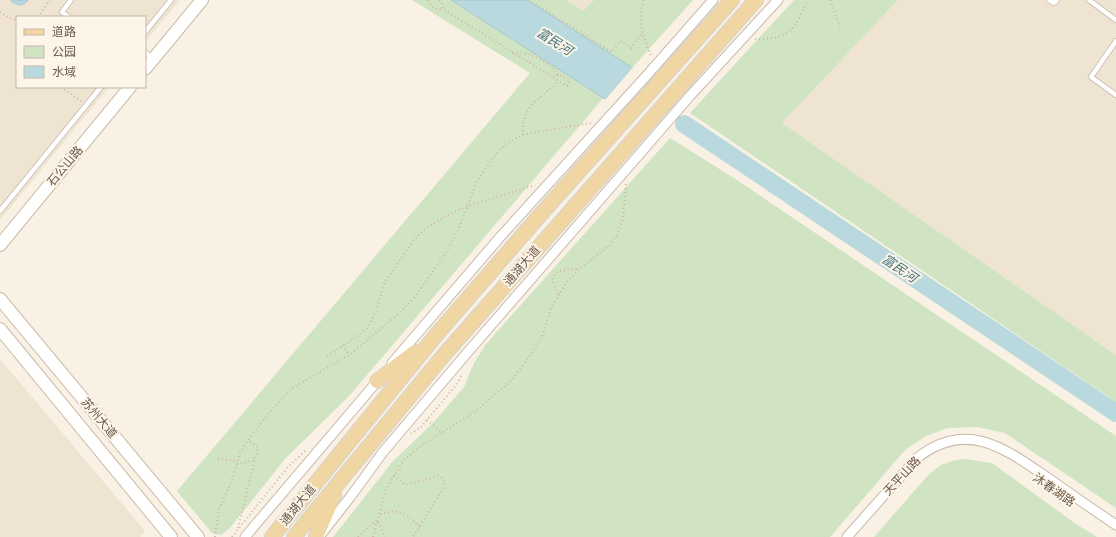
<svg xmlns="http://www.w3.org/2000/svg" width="1116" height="537" font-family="'Public Sans','Noto Sans SC',sans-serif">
<rect width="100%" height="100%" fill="#f9f1e3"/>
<g fill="#efe3d2">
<polygon points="0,0 180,0 145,42 145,17 17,17 17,87 109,87 0,220"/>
<polygon points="566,0 594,0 583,11"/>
<polygon points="898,0 1116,0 1116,355 782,123"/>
<polygon points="0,359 145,531 140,537 0,537"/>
</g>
<g fill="#d0e4c4">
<polygon points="412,0 450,0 604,97 350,395 285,459 230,528 221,535 212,533 177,491 530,73"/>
<polygon points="523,0 566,0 583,11 594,0 693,0 632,68"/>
<polygon points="794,0 898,0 782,123 1116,355 1116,402 690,113"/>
<polygon points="670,138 734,178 1116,436 1116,508 1005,433 977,427 948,428 926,436 906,449 830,537 333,537 393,461 432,424 464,387 474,363 486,344"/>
<polygon points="964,459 992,463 1076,524 1097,537 874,537 929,474 941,465 952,461"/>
</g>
<g fill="#bad9df" stroke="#a2c7d0">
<path d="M11,0h17c-5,6 -10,6 -16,2z"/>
<polygon points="451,0 527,0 633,68 605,99"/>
</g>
<polygon fill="#f9f1e3" points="634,66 634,69 607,101 604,101"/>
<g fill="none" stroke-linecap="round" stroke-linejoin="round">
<polyline stroke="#bad9df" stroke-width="18" points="684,124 1116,413"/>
<g stroke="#c8b9ab" stroke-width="6">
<g id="lane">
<polyline points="1049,0 1054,3 1057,0"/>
<polyline points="1089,0 1116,20"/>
<polyline points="69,17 62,12 71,0"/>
<polyline points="145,32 171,0"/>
<polyline points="1116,41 1091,77 1116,95"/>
<polyline points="145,52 152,58"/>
<polyline points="0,211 101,87"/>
</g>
</g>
<g stroke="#c8b9ab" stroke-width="11">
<g id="street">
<polyline points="392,363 501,236 648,74 713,0"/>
<polyline points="322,533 351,496 383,452 467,353 689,97 778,0"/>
<polyline points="245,537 380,378"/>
<path d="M847,537l70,-79c51,-40 90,-8 134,22 21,15 43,30 65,45"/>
</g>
</g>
<g stroke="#cbbaaa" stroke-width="14">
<g id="secondary">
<polyline points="145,69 202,0"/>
<polyline points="0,245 130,87"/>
<polyline points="0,299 198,537"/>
<polyline points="0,329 171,537"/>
</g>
</g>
<g stroke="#d6d1cd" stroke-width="16">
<g id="primary">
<polyline points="377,381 415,352"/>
<polyline points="272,537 437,334 541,214 732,0"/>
<polyline points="294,537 443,356 756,0"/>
<polyline points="316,537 334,495"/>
</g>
</g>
<g stroke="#cfb5a2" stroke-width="2" stroke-dasharray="1 3" stroke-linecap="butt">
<path d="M428,0c3,7 7,10 15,9"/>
<polyline points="439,0 442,4 443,9 567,86 570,81 558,74 557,76"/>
<polyline points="529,0 612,52 620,41 631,48 642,33"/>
<path d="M644,0c-8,20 0,38 7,56"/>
<polyline points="830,0 841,30"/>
<polyline points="0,12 12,19 17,20"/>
<polyline points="38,17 50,0"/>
<path d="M755,39c13,1 32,-2 40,-14 5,-8 9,-17 13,-25"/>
<path d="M513,54c14,-6 32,8 42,16l2,6"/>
<polyline points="61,87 82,102"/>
<path d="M523,135c-1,-20 6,-29 21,-41 5,-5 10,-7 14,-13"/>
<path d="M559,294c-15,-23 -1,-24 19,-25"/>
<polyline points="343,345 349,355"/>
<polyline points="327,356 355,338 367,328 376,311 385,282 413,241 425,229 451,213 468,206 535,185"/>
<polyline points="427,420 443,433"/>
<polyline points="411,434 421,427 457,384 461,376"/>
<polyline points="218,459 238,461"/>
<polyline points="237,464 255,460"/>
<polyline points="394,475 404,484 414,483 438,476 441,477 445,482 444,487 413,537"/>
<path d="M380,514c21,-6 25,-1 40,13"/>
<polyline points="238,528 258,447 248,440"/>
<polyline points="215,537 219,509 232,480 240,453 246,443 269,413 291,389 349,355 368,340 398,314 414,298 442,259 456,234 466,211 476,183 485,169 496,154 505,145 517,137 531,133 591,123"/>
<polyline points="232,537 287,468 306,450"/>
<polyline points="358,537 377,520 385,537"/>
<polyline points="373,537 385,492 392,479 404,460 419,447 476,411 512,380 534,350 543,334 551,308 565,285 579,269 610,245 617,235 623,218 626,183"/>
</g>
<use href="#lane" stroke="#fff" stroke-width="4.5"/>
<use href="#street" stroke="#fff" stroke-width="9"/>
<use href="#secondary" stroke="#fff" stroke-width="12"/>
<use href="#primary" stroke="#f0d6a3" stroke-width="14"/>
</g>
<g text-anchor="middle" stroke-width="4" stroke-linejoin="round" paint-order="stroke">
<g font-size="12" fill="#6d594c" stroke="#fcf5e8">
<text transform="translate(65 166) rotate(-50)" y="4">石公山路</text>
<text transform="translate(522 266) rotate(-49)" y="4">通湖大道</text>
<text transform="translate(99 418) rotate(50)" y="4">苏州大道</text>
<text transform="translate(902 476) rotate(-47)" y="4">天平山路</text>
<text transform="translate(1054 490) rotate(35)" y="4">沐春湖路</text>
<text transform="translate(298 505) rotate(-51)" y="4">通湖大道</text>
</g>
<g font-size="13" font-style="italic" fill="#49747f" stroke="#fcf5e8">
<text transform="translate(555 41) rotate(32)" y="5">富民河</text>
<text transform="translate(900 268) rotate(34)" y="5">富民河</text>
</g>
</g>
<rect x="16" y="16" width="130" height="72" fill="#fcf5e8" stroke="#c3b7aa"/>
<rect x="24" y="29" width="20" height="6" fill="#f0d6a3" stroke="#c3b7aa"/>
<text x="52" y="36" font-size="12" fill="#6d594c">道路</text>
<rect x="24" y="46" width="20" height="12" fill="#d0e4c4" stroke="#c3b7aa"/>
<text x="52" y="56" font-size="12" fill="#6d594c">公园</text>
<rect x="24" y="66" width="20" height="12" fill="#bad9df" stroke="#c3b7aa"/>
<text x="52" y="76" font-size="12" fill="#6d594c">水域</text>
</svg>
